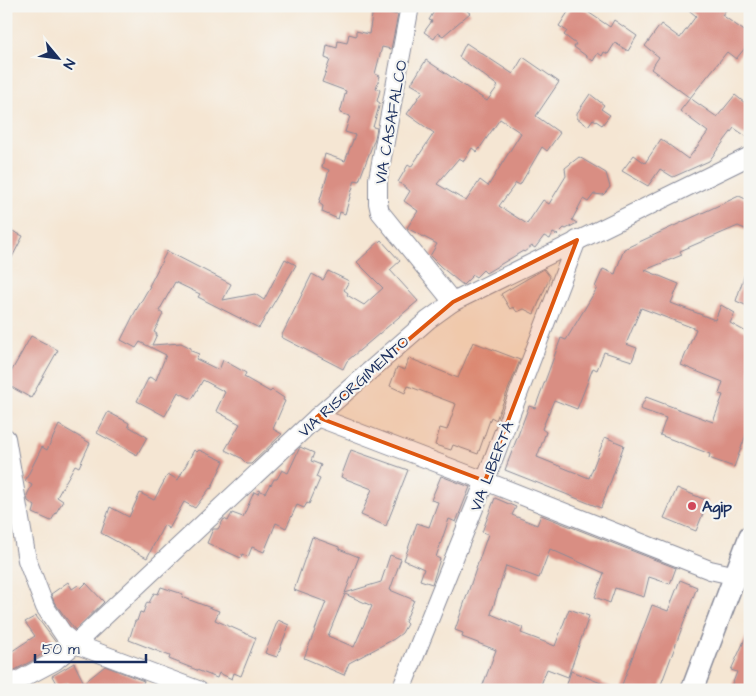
<svg xmlns="http://www.w3.org/2000/svg" width="756" height="696" font-family="'Architects Daughter',sans-serif">
<rect width="100%" height="100%" fill="#f6f6f2"/>
<filter id="ink" filterUnits="userSpaceOnUse"><feTurbulence type="fractalNoise" baseFrequency=".02" numOctaves="2"/><feDisplacementMap in="SourceGraphic" scale="10" xChannelSelector="R" yChannelSelector="G"/><feConvolveMatrix kernelMatrix="1 2 1 2 8 2 1 2 1" color-interpolation-filters="sRGB"/></filter>
<filter id="wash" filterUnits="userSpaceOnUse"><feTurbulence type="fractalNoise" baseFrequency=".0096" numOctaves="4" result="noise"/><feDisplacementMap in="SourceGraphic" scale="20" xChannelSelector="R" yChannelSelector="G"/><feGaussianBlur stdDeviation="1.12" result="paint"/><feColorMatrix in="noise" values="0 0 0 0 0 0 0 0 0 0 0 0 0 0 0 0 0 1.4 0 .05"/><feComposite in="paint" operator="in"/></filter>
<g filter="url(#wash)">
<rect width="100%" height="100%" fill="#f5e6d3"/>
<g id="blocks">
<g fill="#d98e83" fill-rule="evenodd">
<polygon points="437,6 460,6 470,13 443,36 438,33 434,39 424,32 432,21 429,20"/>
<polygon points="572,6 579,6 610,27 614,20 637,36 628,51 615,43 608,54 604,52 602,56 598,53 593,61 574,47 576,44 564,35 567,31 559,26"/>
<polygon points="684,6 729,6 722,15 750,35 750,42 736,59 727,52 690,98 651,69 659,57 645,46 661,24 680,38 696,16"/>
<polygon points="373,9 398,15 391,49 382,47 375,74 380,76 376,88 380,90 377,101 380,103 373,127 377,128 375,138 359,181 355,180 345,214 340,212 338,219 322,212 323,206 319,203 329,170 322,167 325,154 345,161 355,135 345,132 350,116 340,113 346,91 322,82 330,60 325,58 327,45 337,48 338,41 347,43 349,34 356,36 356,31 369,34"/>
<path d="M466,43l47,31 10,-17 36,25 -23,34 24,17 -13,18 -5,-4 -22,38 -4,-2 -17,23 28,18 16,-24 6,4 17,-28 -1,-8 14,-11 27,16 4,14 -4,5 -3,3 -9,-1 -6,8 -5,-3 -11,21 5,3 -11,6 -2,-1 -7,7 -4,-2 -3,6 -6,-3 -9,12 -3,-2 -8,6 -1,-1 -37,22 -3,-3 -7,7 -3,-2 -10,10 -22,-18 -11,-11 7,-12 -30,-16 11,-17 -14,-10 6,-10 -12,-9 10,-17 3,2 23,-34 -27,-19 16,-23 -12,-7 15,-24 61,41 11,-15 -39,-29zM500,119l21,14 -33,53 -8,-6 -14,21 -29,-17 22,-26 5,3 8,-13 5,4z"/>
<polygon points="590,94 604,105 601,109 610,115 602,125 593,119 588,126 577,118 577,113"/>
<polygon points="735,95 750,107 750,139 734,128 709,161 673,177 660,169 648,186 622,171 634,155 645,163 661,139 688,159 708,132 680,111 690,98 717,117"/>
<polygon points="739,196 750,201 750,231 738,226 680,251 682,255 645,270 679,284 671,303 715,320 721,305 735,313 730,323 750,334 750,424 734,467 709,458 710,454 660,435 666,418 640,409 646,397 713,422 723,395 719,394 723,382 681,365 696,329 641,308 626,344 637,348 632,361 604,352 597,370 593,368 577,409 554,400 542,429 546,432 537,457 589,478 605,437 624,445 601,508 505,470 529,406 535,408 561,338 566,340 597,288 595,287 603,269 615,274 624,249"/>
<polygon points="6,228 23,236 6,269"/>
<polygon points="381,240 400,261 390,270 418,301 347,361 343,369 281,337 312,274 323,280 328,271 349,281 344,290 348,293 347,295 364,305 383,288 357,262"/>
<polygon points="167,251 231,284 223,300 255,294 264,300 285,259 296,265 259,328 198,297 200,294 175,282 159,311 163,314 154,332 157,334 152,345 181,343 191,348 191,351 199,354 196,359 219,370 223,360 246,373 244,377 270,392 272,390 284,398 283,400 285,401 273,429 282,434 251,464 247,464 241,458 225,450 240,424 216,411 225,392 203,380 192,399 178,392 165,416 137,401 149,377 156,380 166,355 140,342 136,348 121,340 135,312 150,286 149,286"/>
<polygon points="747,267 750,267 750,307 736,301"/>
<polygon points="544,269 550,277 534,314 524,309 517,312 513,307 510,309 501,294"/>
<polygon points="31,336 58,350 31,398 6,384 6,381"/>
<polygon points="473,342 520,360 496,420 491,417 478,454 453,445 451,450 435,445 440,428 447,430 456,404 408,386 405,393 390,386 397,367 405,370 409,358 458,378"/>
<polygon points="108,412 129,423 128,426 147,437 137,455 97,433"/>
<polygon points="59,425 90,443 79,467 75,465 57,497 63,501 51,521 33,513 35,506 28,501 27,495 32,485 25,481 42,447 47,450"/>
<polygon points="300,447 314,453 311,461 321,465 316,477 320,479 309,504 307,503 304,508 297,505 286,528 276,523 264,552 252,547 248,557 242,554 241,558 207,543 213,529 218,529 224,519 228,521 232,513 243,517 254,492 258,494 259,490 265,493 270,484 271,485 274,479 277,479 282,470 288,473"/>
<polygon points="194,450 197,452 199,450 224,461 211,489 210,488 195,508 184,502 169,529 164,525 147,558 101,533 110,507 129,517 140,493 154,500 168,474 178,480"/>
<polygon points="351,450 408,470 386,526 361,515 372,489 341,477"/>
<polygon points="441,476 470,487 456,522 449,519 436,557 440,559 432,584 420,580 424,569 404,560 417,523 429,527 438,502 431,500"/>
<polygon points="677,488 708,501 696,531 664,518"/>
<polygon points="495,498 516,507 512,515 537,525 541,515 676,568 670,584 649,577 644,597 615,588 610,603 595,597 604,573 550,549 539,578 506,566 491,614 523,628 521,633 555,646 569,609 589,616 568,677 547,669 539,690 481,690 496,650 462,637 463,633 455,630 488,534 482,532"/>
<path d="M312,537l27,10v2l20,8 -14,36 36,-11 9,-27 11,4 -11,31 24,10 -9,22 2,2 -5,9 -8,6 -45,24 -5,12 -40,-17 22,-56 -32,-12zM345,594l27,12 -18,41 -26,-11z"/>
<polygon points="680,580 697,587 659,690 620,690 652,605 668,611"/>
<polygon points="68,582 72,589 78,585 81,588 86,583 104,602 75,630 54,602 51,594"/>
<polygon points="161,587 183,594 182,597 219,611 215,620 256,638 241,676 234,673 232,679 219,673 217,678 169,659 170,656 129,640 135,621 137,621 140,612 143,613 147,602 149,603 154,593 158,594"/>
<polygon points="36,616 57,644 30,662 11,672 6,665 6,655 35,636 25,622"/>
<polygon points="278,620 289,625 277,657 265,653"/>
<polygon points="750,628 750,690 730,690 737,672 731,670"/>
<polygon points="74,663 84,683 105,666 144,681 140,690 71,690 67,682 58,687 52,676"/>
<polygon points="571,671 616,689 616,690 573,690 566,687"/>
</g>
</g>
</g>
<g filter="url(#ink)">
<use href="#blocks" fill-opacity="0" stroke="#888a98" stroke-width="1"/>
<g fill="none" stroke-linecap="round" stroke-linejoin="round">
<g stroke="#888a98" stroke-width="20">
<g id="minor">
<polyline points="410,6 378,179 378,203 380,212 453,302"/>
<polyline points="317,417 485,481 710,570 750,579"/>
<polyline points="6,438 27,560 45,607 64,635 75,644 198,690"/>
<polyline points="6,687 55,661 75,644 317,417 428,320 453,302 750,156"/>
<polyline points="401,690 485,481 577,240"/>
</g>
</g>
<g stroke="#888a98" stroke-width="24">
<polyline id="tertiary" points="692,690 750,536"/>
</g>
<use href="#minor" stroke="#fff" stroke-width="18"/>
<use href="#tertiary" stroke="#fff" stroke-width="21"/>
</g>
</g>
<path fill="#de5710" fill-opacity="0.2" stroke="#de5710" stroke-width="4" stroke-linejoin="round" d="M577,240l-92,241 -168,-64 136,-115z"/>
<circle fill="#d1495b" stroke="#f6f6f2" stroke-width="2" cx="692" cy="506" r="5"/>
<g text-anchor="middle" stroke-width="4.5" stroke-linejoin="round" paint-order="stroke">
<g font-size="16" fill="#1b2f5e" stroke="#f6f6f2">
<text transform="translate(390 122) rotate(-80)" y="6">VIA CASAFALCO</text>
<text transform="translate(353 386) rotate(-42)" y="6">VIA RISORGIMENTO</text>
<text transform="translate(491 466) rotate(-69)" y="6">VIA LIBERTÀ</text>
</g>
<g font-size="16" font-weight="bold" fill="#1b2f5e" stroke="#f6f6f2" text-anchor="start">
<text x="702" y="512">Agip</text>
</g>
</g>
<rect width="756" height="696" fill="none" stroke="#f6f6f2" stroke-width="25"/>
<g transform="translate(58 58) rotate(119)" stroke="#f6f6f2" stroke-width="4" paint-order="stroke">
<path d="M0-4L9 19L0 12L-9 19Z" fill="#1b2f5e"/>
<text y="-8" font-size="14" font-weight="bold" text-anchor="middle" fill="#1b2f5e">N</text>
</g>
<path d="M35 654v8h111v-8" fill="none" stroke="#1b2f5e" stroke-width="2.5"/>
<text x="42" y="654" font-size="15" fill="#1b2f5e" stroke="#f6f6f2" stroke-width="4" paint-order="stroke">50 m</text>
</svg>
